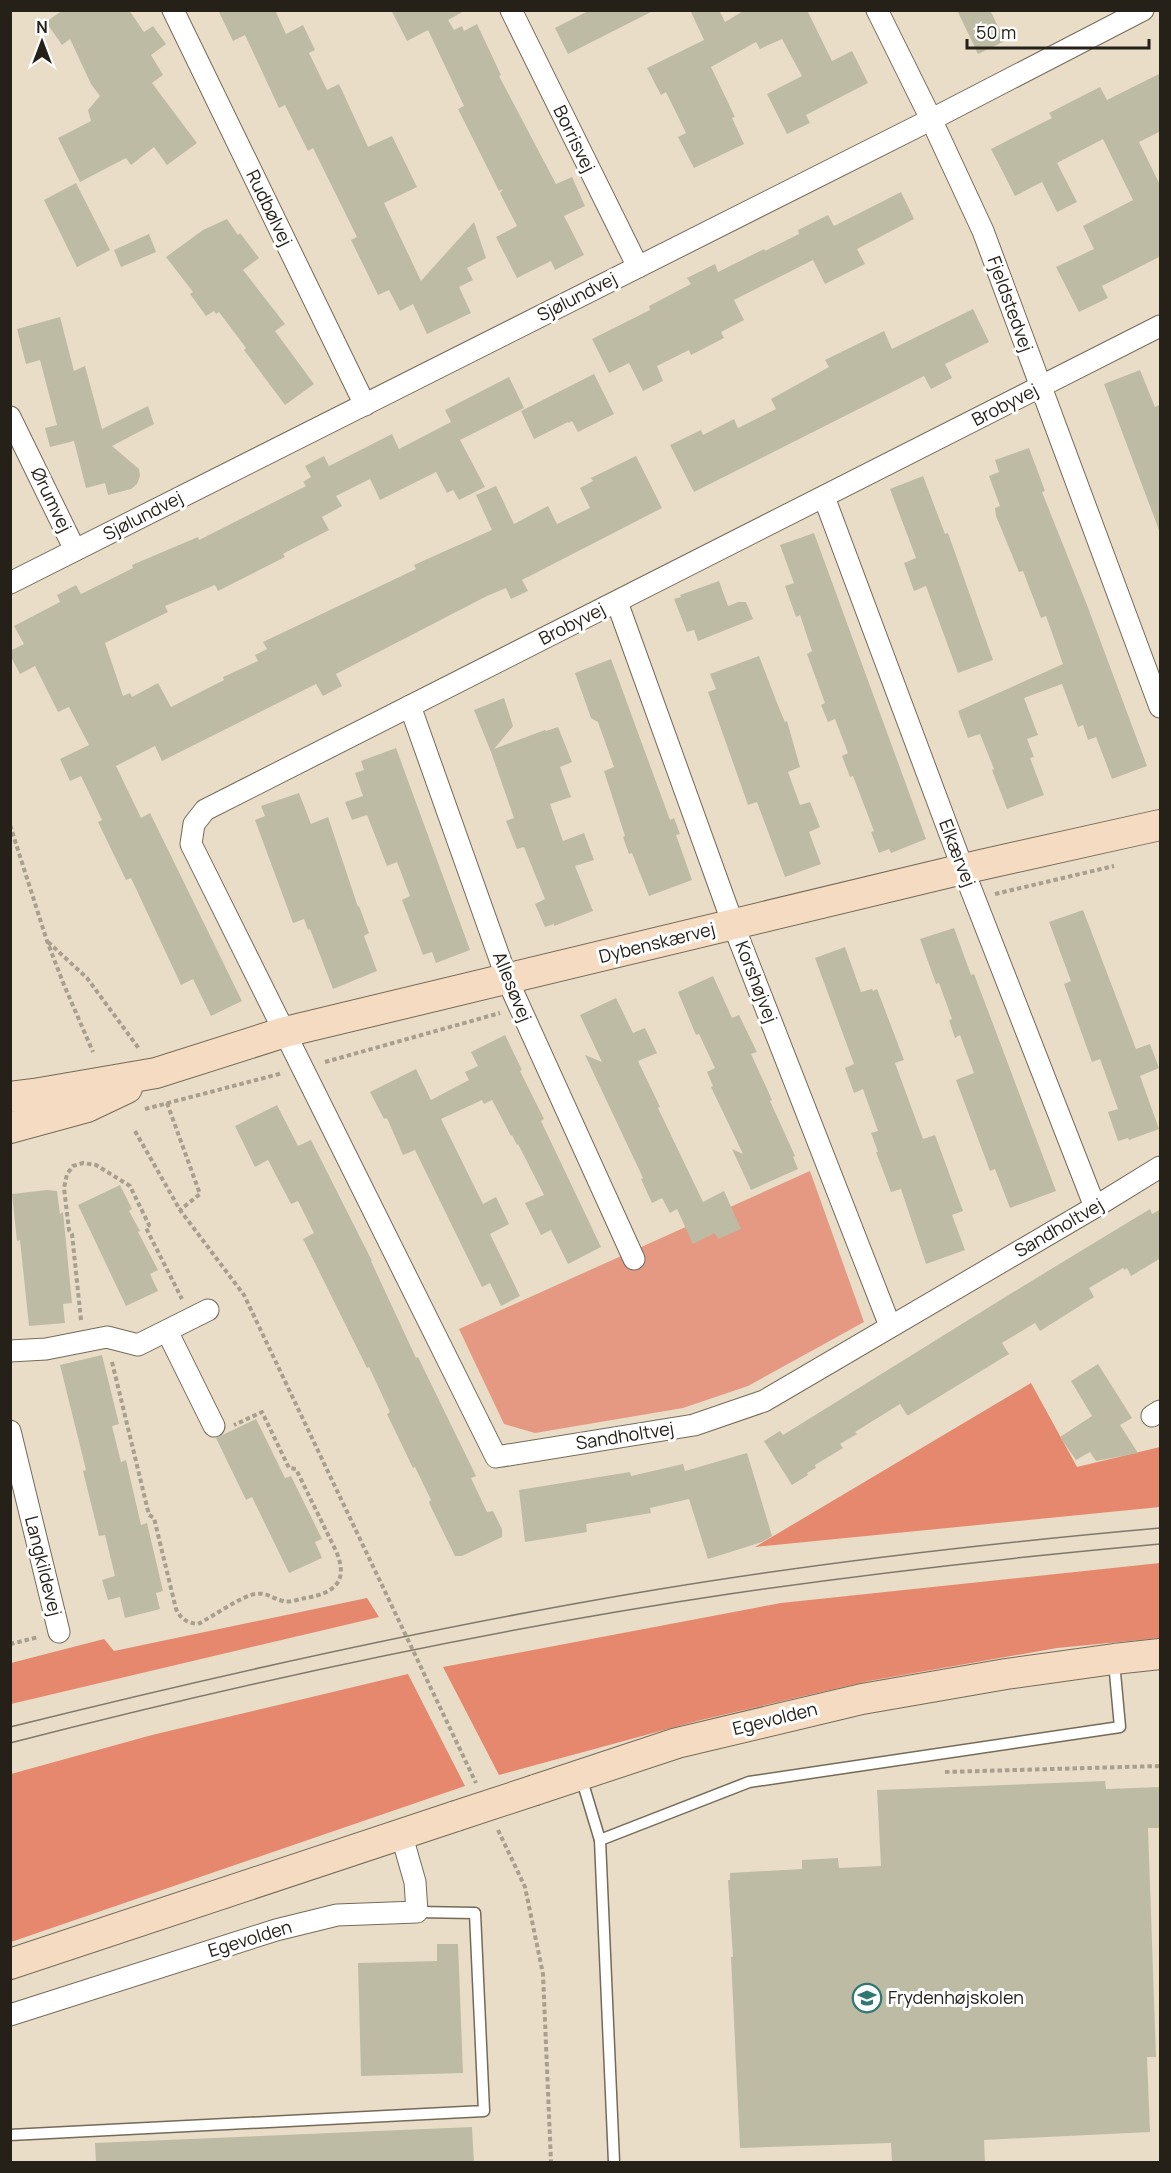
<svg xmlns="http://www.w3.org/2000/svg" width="1171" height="2173" font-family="Manrope,sans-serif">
<rect width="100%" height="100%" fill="#e9ddc8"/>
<polygon fill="#e69982" points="810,1171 864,1322 748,1386 683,1408 535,1433 504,1424 459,1329"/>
<g fill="#e5886d">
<polygon points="1031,1383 1077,1467 1160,1447 1160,1507 755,1547"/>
<polygon points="1160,1563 1160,1638 1057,1648 869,1681 701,1720 499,1775 443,1667 781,1603"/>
<polygon points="367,1598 379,1617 11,1704 11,1663 104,1639 114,1651"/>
<polygon points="408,1674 465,1786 11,1942 11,1774 152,1735"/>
</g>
<g fill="#bebba5">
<polygon points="63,10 129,10 144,32 153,26 166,44 151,55 163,75 152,83 197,143 167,165 154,147 131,165 126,158 80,182 58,138 91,121 88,110 100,96 91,84 70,39 62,45 46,22"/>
<polygon points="218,10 275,10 286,34 303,25 315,50 309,53 327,90 339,84 368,147 392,136 417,187 384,203 421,281 474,222 486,258 467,268 473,280 459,287 471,313 427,334 413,304 400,311 389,290 378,295 351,240 357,237 313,148 308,151 285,105 279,108 245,35 233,41"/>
<polygon points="391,10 466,10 448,20 454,30 462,26 464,31 477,24 501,75 499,76 556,184 572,177 585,206 564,216 584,255 555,270 551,261 517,278 496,237 517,226 500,193 503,189 499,191 458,109 464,106 428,30 407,41"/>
<polygon points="590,10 655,10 568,54 555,28"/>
<polygon points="690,10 719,10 725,22 745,10 807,10 832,61 852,51 868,83 806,115 810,123 787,134 767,94 802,76 782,39 760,49 756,42 711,67 735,117 732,118 744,144 694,168 678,137 686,133 666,92 661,95 647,68 704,40"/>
<polygon points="957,10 990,10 1005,41 978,54"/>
<polygon points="1161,73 1161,131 1139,142 1161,187 1161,256 1102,286 1108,298 1079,312 1056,267 1094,249 1083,226 1133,200 1103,139 1057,163 1077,202 1057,212 1042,182 1015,196 991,149 1052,118 1049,113 1100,87 1107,100"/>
<polygon points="76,183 110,250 77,267 44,200"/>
<polygon points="901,192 914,219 857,249 865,264 825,284 813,260 734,300 744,320 721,332 724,338 691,355 689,350 657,366 663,381 643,391 629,363 609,373 592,339 650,310 649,306 691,284 687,278 715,264 718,272 764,249 765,251 799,234 798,230 828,215 834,226"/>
<polygon points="227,219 238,235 240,233 259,258 243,270 285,324 275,331 314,384 285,405 244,350 246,348 219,312 216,314 214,311 206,316 190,294 193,292 166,257 203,230"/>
<polygon points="149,234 156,252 121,267 114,250"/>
<polygon points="973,309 989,342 945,364 952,378 931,389 924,376 694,492 670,445 701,430 703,435 734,419 738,428 776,409 771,399 829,367 825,360 884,331 892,349"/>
<polygon points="60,317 74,371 85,366 102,429 148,406 154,424 112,446 139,469 140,476 137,484 131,489 108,495 105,483 86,488 74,441 50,447 45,428 57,425 40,360 26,364 17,329"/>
<polygon points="1140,370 1155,407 1161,404 1161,530 1159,530 1104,384"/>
<polygon points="594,374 614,414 578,432 572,421 569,423 568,422 534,439 521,411"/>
<polygon points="509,377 524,408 460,440 485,487 459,500 453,490 447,493 436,472 380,500 370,479 336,496 342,506 322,517 329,530 294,548 283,554 285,557 218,591 215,585 165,606 168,612 105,643 123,696 130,693 132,697 158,683 171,707 224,680 223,677 258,661 255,655 267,649 263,642 416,569 414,565 492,530 476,495 496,486 514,524 548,506 557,524 590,508 580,488 593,481 591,478 636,456 662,508 522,580 528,591 511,599 506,588 487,596 336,674 342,686 323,696 316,684 162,761 155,746 116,766 141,818 150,813 242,1001 211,1016 193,979 181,985 131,878 126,880 98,822 102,820 81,776 70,781 60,759 89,745 69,707 58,712 35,666 20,674 10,655 10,651 24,644 14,626 60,602 57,595 76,585 81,594 133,568 132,565 198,537 199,540 306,486 303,482 311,477 305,466 324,456 329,466 392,434 399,449 451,422 445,410"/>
<polygon points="1029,448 1045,491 1042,492 1087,605 1147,766 1112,779 1096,737 1088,740 1083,725 1078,727 1062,684 1024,698 1038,735 1027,739 1034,757 1030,758 1044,795 1007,809 992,770 994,769 980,734 968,738 958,711 1063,664 1046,616 1041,618 1023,571 1019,572 996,516 995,508 1000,506 989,476 999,472 995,460"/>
<polygon points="923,476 945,534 948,533 993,660 958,673 926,586 914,591 904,563 916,558 890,489"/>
<polygon points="814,533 926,839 891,853 889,849 879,853 871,832 874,831 853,776 850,777 842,756 848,753 835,719 828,722 821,705 825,703 807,654 812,651 800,615 796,617 785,586 794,583 780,545"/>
<polygon points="719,581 728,606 738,602 746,602 753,619 698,641 694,630 687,632 674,599 681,597 680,595"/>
<polygon points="759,656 779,708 785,722 787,721 800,767 788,772 800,805 810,802 820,827 809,832 821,864 785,877 757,802 748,805 708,692 716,689 710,674"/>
<polygon points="611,659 670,820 674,818 680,834 676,835 692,880 649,896 632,853 629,854 623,837 625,836 604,771 614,767 598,722 591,718 575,673"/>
<polygon points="504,698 513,726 494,749 545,730 546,731 558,727 572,762 560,767 571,797 550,804 563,841 584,833 594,860 575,866 593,911 554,926 554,924 545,927 535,904 545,899 524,847 517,849 506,821 514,818 491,752 474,710"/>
<polygon points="396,748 470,950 436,963 432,952 423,955 402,900 410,896 397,862 387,866 367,815 352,820 345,802 363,796 355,773 364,770 361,761"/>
<polygon points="299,793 311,824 328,817 358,907 359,906 369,933 364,936 377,971 333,989 310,929 308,930 304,919 293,923 255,820 265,816 261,806"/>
<polygon points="1083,910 1136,1049 1150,1044 1159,1068 1140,1076 1159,1129 1129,1140 1128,1138 1118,1141 1108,1112 1118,1109 1100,1059 1092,1062 1064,984 1071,981 1049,922"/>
<polygon points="954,928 971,975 974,974 993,1024 1056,1191 1010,1208 995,1169 990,1171 956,1080 974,1073 960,1035 955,1038 949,1020 952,1019 939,983 936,984 920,939"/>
<polygon points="845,947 861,992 872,989 873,991 877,989 904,1060 895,1063 923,1139 935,1135 963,1211 952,1215 965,1250 926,1264 901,1189 891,1192 876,1152 878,1152 871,1133 878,1131 863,1089 854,1093 845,1068 854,1064 815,958"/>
<polygon points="713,976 732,1018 739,1015 757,1052 751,1054 772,1100 770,1101 795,1156 793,1157 798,1169 751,1190 732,1149 743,1154 711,1087 713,1086 707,1072 715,1068 699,1034 696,1035 678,992"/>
<polygon points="616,998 633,1033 645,1028 657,1053 638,1061 660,1107 658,1108 703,1202 724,1191 741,1229 718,1239 715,1233 693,1244 677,1209 670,1213 662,1198 652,1203 641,1179 643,1178 585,1055 602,1062 580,1015"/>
<polygon points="505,1035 522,1070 520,1071 544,1119 541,1121 601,1247 568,1264 551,1230 541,1235 525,1203 544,1195 518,1144 517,1145 512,1135 511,1136 492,1100 484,1104 482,1100 441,1119 483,1204 496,1197 509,1224 490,1234 520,1296 501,1306 490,1283 482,1287 415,1150 403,1155 387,1118 384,1119 370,1092 416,1069 431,1100 469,1080 465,1072 478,1066 471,1052"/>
<polygon points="277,1105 298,1146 311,1140 372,1261 371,1261 416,1358 418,1357 476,1476 471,1478 487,1512 493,1511 502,1529 502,1537 462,1556 455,1556 430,1505 429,1502 431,1500 415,1467 413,1468 387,1414 390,1412 369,1367 367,1368 303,1239 314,1233 298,1201 291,1204 268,1160 255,1167 235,1126"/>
<polygon points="120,1185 132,1209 129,1211 140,1231 138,1232 158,1270 150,1274 158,1291 126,1306 78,1205"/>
<polygon points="47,1190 57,1191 60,1214 63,1212 72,1303 63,1304 65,1323 29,1326 20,1240 17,1241 12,1194"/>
<polygon points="1150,1209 1152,1214 1161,1209 1161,1258 1131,1276 1127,1268 1125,1270 1123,1268 1089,1288 1094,1297 1040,1331 1035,1323 1002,1343 1009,1354 909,1415 907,1415 900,1404 855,1432 857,1434 840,1444 843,1448 815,1465 816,1468 807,1473 808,1475 792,1485 764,1441 780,1431 783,1435 1015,1291"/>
<polygon points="102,1355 119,1424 112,1426 121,1462 126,1460 141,1525 147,1523 163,1591 156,1593 160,1609 125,1618 120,1597 108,1600 102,1580 115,1576 105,1535 99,1536 83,1471 86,1470 60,1365"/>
<polygon points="1098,1364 1132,1418 1120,1425 1138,1453 1096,1461 1090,1452 1076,1460 1060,1437 1092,1416 1071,1381"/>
<polygon points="256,1419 285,1478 291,1476 322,1539 315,1542 322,1558 289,1573 252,1497 246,1500 216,1438"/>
<polygon points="747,1453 772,1536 762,1542 708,1559 689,1499 650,1508 651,1513 586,1524 587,1532 525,1542 519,1490 630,1472 631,1476 683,1464 685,1471"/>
<polygon points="1105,1781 1106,1789 1161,1787 1161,1828 1148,1828 1156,2057 1147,2057 1150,2132 984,2140 985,2163 892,2163 891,2143 740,2148 731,1957 733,1957 728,1880 730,1880 730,1873 802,1869 802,1860 838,1858 839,1868 881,1866 877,1790"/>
<polygon points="437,1944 458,1944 463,2073 361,2076 358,1963 437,1961"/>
<polygon points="472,2127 474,2163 96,2163 95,2143"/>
</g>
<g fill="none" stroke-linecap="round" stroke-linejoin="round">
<g stroke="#756a58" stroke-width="13">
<g id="lane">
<polyline points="581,1777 600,1840"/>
<polyline points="10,2135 484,2111 475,1913 417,1912"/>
<polyline points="614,2162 600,1840 749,1782 1120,1727 1114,1662"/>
</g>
</g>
<g stroke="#756a58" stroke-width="23">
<g id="street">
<polyline points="173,10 365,405"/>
<polyline points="511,10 638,267"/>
<polyline points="877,10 931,119 983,231 1160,707"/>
<polyline points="1160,326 205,810 194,824 191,844 496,1457 694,1425 764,1401 1095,1207 1160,1167"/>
<polyline points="10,417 75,550"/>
<polyline points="824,497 963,869 1095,1207"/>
<polyline points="10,583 942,114 1143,10"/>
<polyline points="617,602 733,924 890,1326"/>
<polyline points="410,706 507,979 634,1259"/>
<polyline points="167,1331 214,1426"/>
<polyline points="10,1351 46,1349 107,1337 138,1345 208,1310"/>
<polyline points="1152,1416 1160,1411"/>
<polyline points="10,1431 59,1632"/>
<polyline points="10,2015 276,1930 337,1915 417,1912 415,1882 401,1833"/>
</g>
</g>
<g stroke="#756a58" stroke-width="32">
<g id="secondary">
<polyline points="10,1097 34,1094 156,1073 285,1032 963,869 1160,825"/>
<polyline points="10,1128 87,1107 127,1088"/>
<polyline points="535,1790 677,1743 862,1699 1006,1674 1114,1659 1160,1654"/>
<polyline points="10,1964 456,1816"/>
</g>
</g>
<g stroke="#a89f8e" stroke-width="4" stroke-dasharray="4.5 3" stroke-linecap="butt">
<polyline points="10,825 47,941 64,985 93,1052"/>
<polyline points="995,894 1114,866"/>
<polyline points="48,942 87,978 140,1050"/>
<polyline points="325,1062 500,1013"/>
<polyline points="167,1103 200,1194 180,1210"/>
<polyline points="145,1109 283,1073"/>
<polyline points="135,1131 180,1210 244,1295 476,1783"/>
<polyline points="81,1320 72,1234 69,1230 64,1188 67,1174 73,1166 83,1163 96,1165 130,1186 149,1225 146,1228 182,1299"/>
<path d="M112,1362l37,153 5,3 22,91c5,10 11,14 22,15 14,-7 45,-29 58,-30 11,-2 17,5 27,7 6,2 16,-2 23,-3 29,-5 43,-17 30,-47l-40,-82 -7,-1 -27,-56 -28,13"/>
<polyline points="10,1644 39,1637"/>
<polyline points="945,1772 1160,1766"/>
<polyline points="498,1830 525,1887 543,1974 551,2162"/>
</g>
<use href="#lane" stroke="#fff" stroke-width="10"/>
<use href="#street" stroke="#fff" stroke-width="21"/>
<use href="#secondary" stroke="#f5dbc2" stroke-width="30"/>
<g stroke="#7f786a" stroke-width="1.5">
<path d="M10,1727c213,-53 427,-101 644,-137 168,-28 337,-47 506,-62"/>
<path d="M10,1743c237,-61 477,-113 719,-149 143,-21 287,-37 431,-50"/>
</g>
<g stroke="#756a58" stroke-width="32" stroke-linecap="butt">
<polyline id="secondary-bridge" points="456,1816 535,1790"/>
</g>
<use href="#secondary-bridge" stroke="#f5dbc2" stroke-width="30"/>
</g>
<defs>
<g id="school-ring" transform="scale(1.5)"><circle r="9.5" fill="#fff" stroke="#2f7872" stroke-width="1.5"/><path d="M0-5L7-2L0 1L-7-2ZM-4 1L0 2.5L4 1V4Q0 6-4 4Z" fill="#2f7872"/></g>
</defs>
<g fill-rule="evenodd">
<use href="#school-ring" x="867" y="1998"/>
</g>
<g text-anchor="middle" stroke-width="6" stroke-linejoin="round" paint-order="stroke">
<g font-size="18" fill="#252119" stroke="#fff">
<text transform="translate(574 139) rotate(64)" y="6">Borrisvej</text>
<text transform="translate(269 208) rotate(64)" y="6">Rudbølvej</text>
<text transform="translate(577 297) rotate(-27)" y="6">Sjølundvej</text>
<text transform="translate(1010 304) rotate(70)" y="6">Fjeldstedvej</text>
<text transform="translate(1005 405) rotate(-27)" y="6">Brobyvej</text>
<text transform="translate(51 500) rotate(64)" y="6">Ørumvej</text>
<text transform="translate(143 516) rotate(-27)" y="6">Sjølundvej</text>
<text transform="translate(572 624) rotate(-27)" y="6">Brobyvej</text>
<text transform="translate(957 853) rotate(69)" y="6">Elkærvej</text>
<text transform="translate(657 943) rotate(-14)" y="6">Dybenskærvej</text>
<text transform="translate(756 982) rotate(69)" y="6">Korshøjvej</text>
<text transform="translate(512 987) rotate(68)" y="6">Allesøvej</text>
<text transform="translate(1059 1228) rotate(-30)" y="6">Sandholtvej</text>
<text transform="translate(625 1436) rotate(-9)" y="6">Sandholtvej</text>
<text transform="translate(43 1566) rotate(76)" y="6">Langkildevej</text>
<text transform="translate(775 1719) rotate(-14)" y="6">Egevolden</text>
<text transform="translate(250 1939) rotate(-17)" y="6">Egevolden</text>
</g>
<g font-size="18" fill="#252119" stroke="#fff" text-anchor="start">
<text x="888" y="2004">Frydenhøjskolen</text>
</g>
</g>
<rect width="1171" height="2173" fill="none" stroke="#252119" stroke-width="24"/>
<g transform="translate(42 42)" stroke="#ffffff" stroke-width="4.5" paint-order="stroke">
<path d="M0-4.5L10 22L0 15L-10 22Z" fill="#252119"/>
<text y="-9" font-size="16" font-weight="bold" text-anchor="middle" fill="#252119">N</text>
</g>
<path d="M967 39v9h182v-9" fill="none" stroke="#252119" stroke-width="3"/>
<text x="976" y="39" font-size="18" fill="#252119" stroke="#ffffff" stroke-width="4.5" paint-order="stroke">50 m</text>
</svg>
